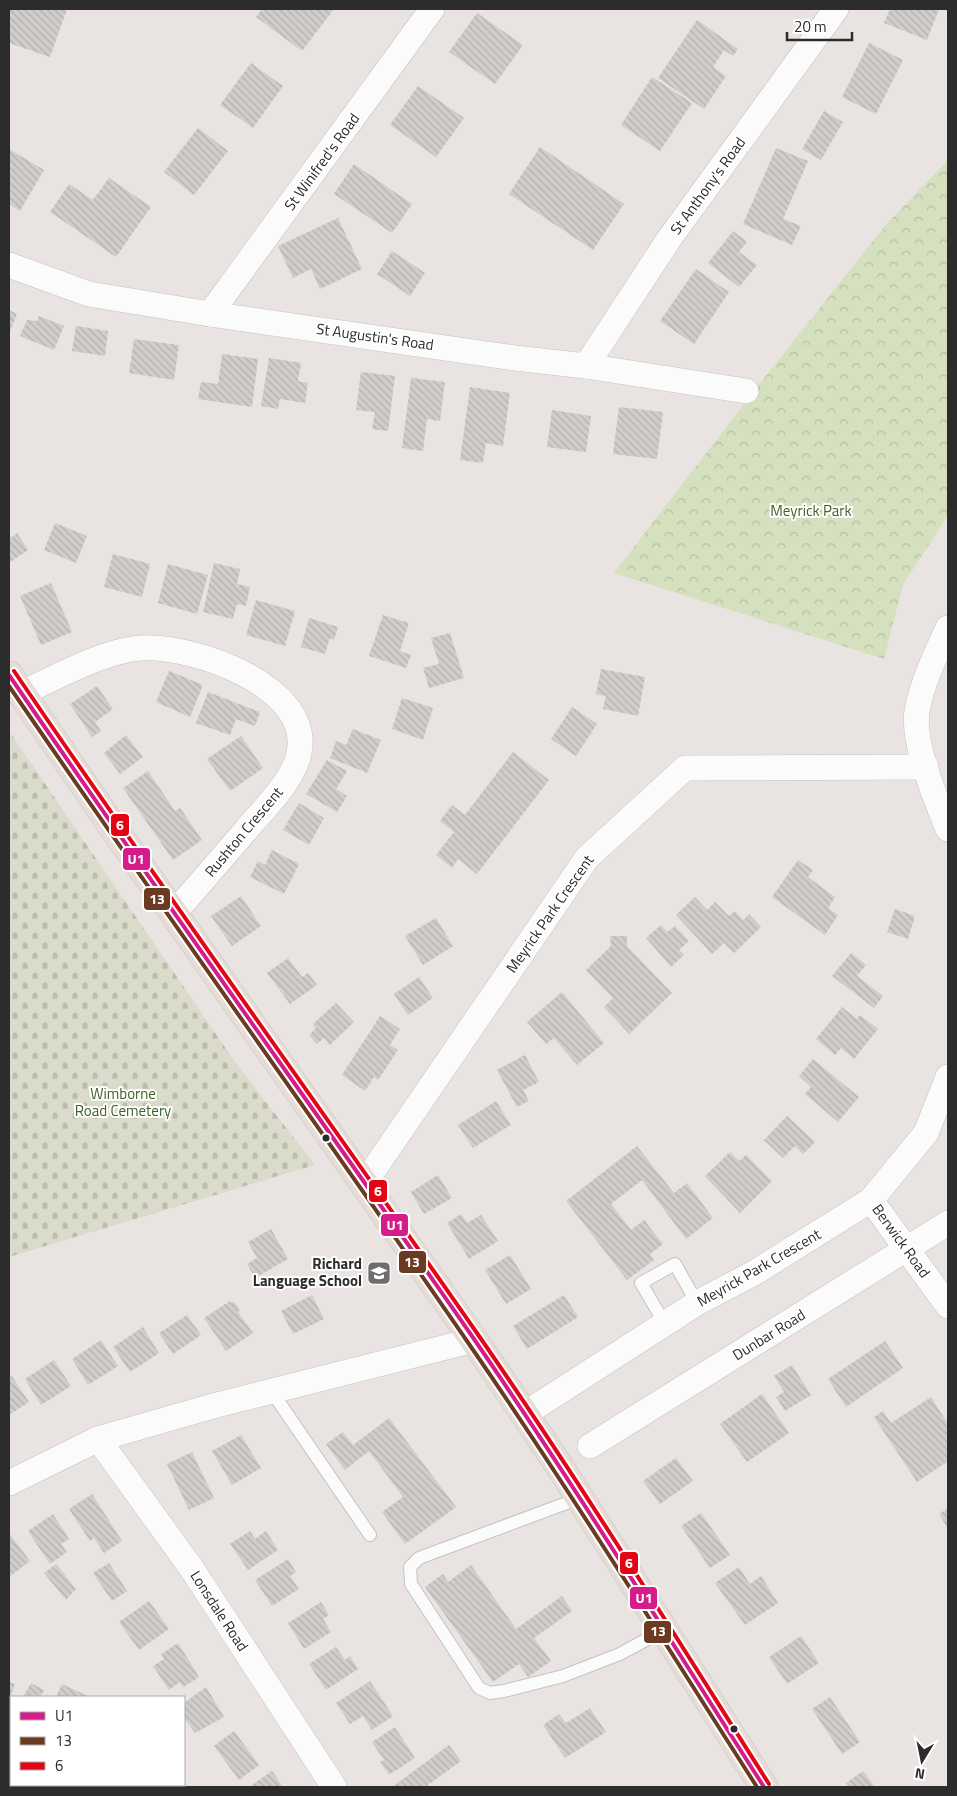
<svg xmlns="http://www.w3.org/2000/svg" width="957" height="1796" font-family="'Titillium Web',sans-serif">
<defs>
<pattern id="cemetery-stones" width="16" height="16" patternUnits="userSpaceOnUse" patternTransform="scale(1.25)"><rect width="16" height="16" fill="#dadbcb"/><path d="M2 7V4a2 2 0 0 1 4 0v3zM10 15v-3a2 2 0 0 1 4 0v3z" fill="#bbbcae"/></pattern>
<pattern id="park-crowns" width="20" height="18" patternUnits="userSpaceOnUse" patternTransform="scale(1.25)"><rect width="20" height="18" fill="#d5e0be"/><path d="M2 6a3 3 0 1 1 6 0M12 15a3 3 0 1 1 6 0" fill="none" stroke="#b7c0a3"/></pattern>
<pattern id="building-back-hatch" width="6" height="6" patternUnits="userSpaceOnUse" patternTransform="scale(1.25)"><rect width="6" height="6" fill="#d1cdcb"/><path d="M-1 5l2 2M0 0l6 6M5-1l2 2" fill="none" stroke="#b4b0ae"/></pattern>
</defs>
<rect width="100%" height="100%" fill="#e9e4e2"/>
<polygon fill="url(#cemetery-stones)" points="9,731 235,1062 315,1165 9,1257"/>
<polygon fill="url(#park-crowns)" points="948,160 948,515 903,585 884,659 614,573 757,387 885,226"/>
<g fill="url(#building-back-hatch)">
<polygon points="9,9 67,9 50,57 9,43"/>
<polygon points="262,9 334,9 302,51 256,17"/>
<polygon points="890,9 939,9 927,40 884,23"/>
<polygon points="477,13 523,45 495,84 449,52"/>
<polygon points="697,20 738,49 733,56 724,50 713,67 726,76 704,109 658,78"/>
<polygon points="869,43 903,60 876,114 842,97"/>
<polygon points="251,63 283,86 253,128 220,105"/>
<polygon points="652,77 692,103 660,151 621,125"/>
<polygon points="418,86 464,118 436,157 390,125"/>
<polygon points="824,111 843,122 821,160 802,149"/>
<polygon points="198,128 228,151 194,195 164,172"/>
<polygon points="540,147 624,204 593,250 509,194"/>
<polygon points="776,148 808,161 783,219 801,226 792,245 743,224"/>
<polygon points="9,149 44,170 20,211 9,204"/>
<polygon points="354,164 412,204 392,233 334,194"/>
<polygon points="109,178 151,207 116,257 50,212 69,184 93,200"/>
<polygon points="338,218 362,269 320,289 311,269 293,278 278,246"/>
<polygon points="733,231 747,242 739,252 757,265 739,287 708,263"/>
<polygon points="392,251 425,273 410,296 377,274"/>
<polygon points="696,269 729,292 694,344 660,321"/>
<polygon points="9,310 17,314 9,334"/>
<polygon points="39,316 64,326 54,350 20,336 27,320 37,321"/>
<polygon points="76,326 108,331 105,356 72,351"/>
<polygon points="134,339 179,345 174,380 129,373"/>
<polygon points="222,354 258,359 252,407 198,399 201,382 218,384"/>
<polygon points="269,358 301,363 298,381 308,383 305,403 280,399 278,409 261,406"/>
<polygon points="361,372 395,376 388,431 372,429 375,412 356,410"/>
<polygon points="411,378 445,382 440,421 427,419 423,451 402,448"/>
<polygon points="470,387 510,393 503,446 486,443 483,463 460,460"/>
<polygon points="619,407 663,412 657,459 613,454"/>
<polygon points="552,410 591,416 586,452 547,447"/>
<polygon points="55,523 87,536 76,563 44,550"/>
<polygon points="17,533 28,550 9,563 9,539"/>
<polygon points="113,554 150,564 142,597 104,587"/>
<polygon points="214,563 240,569 237,584 250,587 246,606 237,604 233,619 203,612"/>
<polygon points="168,564 208,575 197,614 158,603"/>
<polygon points="51,583 72,632 41,645 20,596"/>
<polygon points="256,600 295,611 285,646 246,635"/>
<polygon points="383,615 409,623 400,651 411,655 406,668 369,656"/>
<polygon points="309,618 338,627 334,640 330,638 325,654 301,647"/>
<polygon points="450,633 464,678 429,688 423,668 439,664 431,638"/>
<polygon points="601,669 645,677 638,716 603,709 606,696 596,694"/>
<polygon points="169,671 203,685 190,717 156,702"/>
<polygon points="97,686 113,709 95,722 101,731 92,737 70,704"/>
<polygon points="208,692 260,712 255,726 236,719 230,735 196,723"/>
<polygon points="402,698 433,708 423,740 392,729"/>
<polygon points="572,707 597,724 576,756 551,739"/>
<polygon points="353,729 381,740 367,773 330,758 336,741 346,745"/>
<polygon points="126,735 143,757 120,774 104,753"/>
<polygon points="241,736 263,768 230,791 207,759"/>
<polygon points="513,752 549,780 477,874 458,859 452,868 436,855 454,832 440,821 452,805 465,815"/>
<polygon points="327,760 347,771 336,789 347,796 337,812 306,794"/>
<polygon points="148,771 175,811 180,808 202,840 173,860 123,788"/>
<polygon points="299,803 324,818 309,845 283,830"/>
<polygon points="272,850 299,864 284,894 250,877 258,861 265,865"/>
<polygon points="798,860 813,870 808,877 835,897 828,908 838,915 825,935 772,897"/>
<polygon points="241,896 261,926 232,946 211,916"/>
<polygon points="695,897 707,910 715,902 729,916 735,911 743,920 749,914 761,927 734,953 724,943 712,954 676,915"/>
<polygon points="895,909 915,916 908,939 887,932"/>
<polygon points="436,918 453,946 423,965 405,936"/>
<polygon points="661,925 667,932 675,926 689,941 679,950 684,955 671,967 646,938"/>
<polygon points="610,936 627,936 627,946 672,993 629,1034 604,1007 613,998 586,970 611,946"/>
<polygon points="851,953 866,965 857,976 883,996 874,1008 832,976"/>
<polygon points="288,958 302,977 308,973 317,985 290,1004 267,973"/>
<polygon points="419,977 433,998 408,1015 394,994"/>
<polygon points="562,992 604,1043 577,1065 554,1038 546,1044 527,1022"/>
<polygon points="336,1003 354,1022 330,1045 324,1038 317,1044 309,1035 316,1028 313,1024"/>
<polygon points="842,1007 857,1019 860,1015 878,1029 854,1059 841,1048 835,1055 816,1039"/>
<polygon points="380,1016 400,1029 390,1045 398,1050 378,1080 374,1077 365,1091 342,1075"/>
<polygon points="525,1055 539,1082 523,1090 529,1101 517,1107 497,1070"/>
<polygon points="813,1059 859,1097 838,1122 805,1094 811,1087 799,1076"/>
<polygon points="496,1101 511,1125 473,1148 458,1125"/>
<polygon points="787,1116 815,1142 803,1154 795,1146 783,1158 764,1140"/>
<polygon points="637,1146 674,1193 687,1183 713,1218 686,1239 642,1180 611,1204 631,1230 644,1220 663,1244 650,1254 654,1260 627,1280 566,1201"/>
<polygon points="730,1152 739,1161 746,1155 772,1181 740,1213 705,1176"/>
<polygon points="438,1175 452,1198 424,1214 411,1192"/>
<polygon points="461,1214 467,1223 481,1215 498,1241 469,1259 447,1223"/>
<polygon points="271,1229 288,1259 255,1278 247,1264 257,1258 248,1242"/>
<polygon points="510,1255 531,1289 506,1304 485,1270"/>
<polygon points="312,1295 324,1319 293,1334 281,1311"/>
<polygon points="564,1295 578,1317 527,1349 513,1326"/>
<polygon points="230,1301 231,1303 234,1302 240,1310 238,1312 253,1333 226,1351 204,1318"/>
<polygon points="187,1315 201,1335 173,1354 159,1333"/>
<polygon points="143,1327 159,1353 130,1372 113,1347"/>
<polygon points="101,1340 118,1366 88,1385 72,1359"/>
<polygon points="885,1341 903,1368 846,1407 828,1379"/>
<polygon points="54,1360 71,1386 41,1405 25,1379"/>
<polygon points="792,1365 811,1395 785,1411 776,1397 784,1392 774,1376"/>
<polygon points="12,1376 29,1402 9,1415 9,1378"/>
<polygon points="762,1394 789,1433 747,1462 720,1424"/>
<polygon points="931,1397 948,1424 948,1461 917,1482 874,1417 883,1411 891,1423"/>
<polygon points="389,1418 456,1507 405,1544 382,1512 403,1497 369,1451 345,1470 326,1444 343,1432 353,1445"/>
<polygon points="241,1435 261,1468 232,1485 212,1451"/>
<polygon points="192,1452 214,1498 189,1510 167,1464"/>
<polygon points="676,1458 693,1481 660,1504 643,1481"/>
<polygon points="92,1494 122,1541 104,1553 94,1538 90,1541 69,1509"/>
<polygon points="948,1508 948,1529 939,1514"/>
<polygon points="701,1513 730,1555 710,1568 681,1526"/>
<polygon points="53,1514 69,1539 61,1544 67,1552 50,1564 28,1531"/>
<polygon points="250,1531 255,1539 266,1531 278,1550 248,1570 230,1544"/>
<polygon points="10,1534 30,1561 9,1577 9,1535"/>
<polygon points="288,1559 296,1572 290,1576 299,1589 272,1606 255,1580"/>
<polygon points="109,1563 127,1591 112,1601 93,1573"/>
<polygon points="56,1564 76,1589 66,1600 44,1573"/>
<polygon points="471,1565 516,1629 562,1596 572,1611 534,1638 551,1661 528,1677 519,1664 493,1682 425,1587 443,1574 448,1582"/>
<polygon points="739,1567 750,1584 761,1576 778,1603 745,1625 715,1583"/>
<polygon points="149,1601 169,1629 139,1650 119,1622"/>
<polygon points="321,1602 329,1615 323,1619 331,1632 304,1649 288,1623"/>
<polygon points="801,1636 819,1663 787,1684 769,1657"/>
<polygon points="178,1643 199,1677 183,1687 180,1682 169,1690 153,1666 164,1659 161,1654"/>
<polygon points="336,1647 345,1660 350,1656 358,1669 326,1690 309,1664"/>
<polygon points="370,1681 393,1716 372,1730 363,1716 350,1724 336,1703"/>
<polygon points="9,1682 15,1684 9,1701"/>
<polygon points="31,1683 44,1690 40,1697 23,1697"/>
<polygon points="62,1684 90,1697 56,1697"/>
<polygon points="206,1687 224,1717 195,1733 184,1718 184,1703"/>
<polygon points="830,1697 860,1742 842,1754 812,1709"/>
<polygon points="590,1708 606,1732 565,1758 543,1725 559,1714 566,1723"/>
<polygon points="395,1727 415,1758 389,1775 380,1762 384,1760 372,1742"/>
<polygon points="234,1731 259,1765 239,1780 214,1746"/>
<polygon points="449,1745 461,1761 428,1785 429,1787 392,1787"/>
<polygon points="272,1771 283,1787 249,1787"/>
<polygon points="863,1771 875,1787 849,1787 846,1783"/>
</g>
<g fill="none" stroke-linecap="round" stroke-linejoin="round">
<g stroke="#c3c2c2" stroke-width="14">
<g id="service">
<polyline points="665,1324 641,1283 675,1264 697,1303"/>
<polyline points="272,1392 370,1535"/>
<polyline points="580,1498 419,1558 410,1567 411,1584 479,1688 490,1693 504,1691 563,1676 620,1654 664,1630"/>
</g>
</g>
<g stroke="#c3c2c2" stroke-width="26">
<g id="minor">
<polyline points="9,265 89,294 210,314 515,358 586,366 746,391"/>
<polyline points="210,314 432,9"/>
<polyline points="586,366 669,239 836,9"/>
<path d="M948,628c-12,26 -26,55 -31,83 -5,31 19,89 31,118"/>
<path d="M22,693c33,-15 83,-43 119,-45 52,-3 172,38 158,105 -5,27 -36,57 -53,77 -24,28 -48,56 -72,83"/>
<polyline points="364,1184 587,858 685,768 926,767"/>
<polyline points="871,1200 948,1306"/>
<polyline points="523,1415 697,1303 754,1273 871,1200 926,1133 948,1077"/>
<polyline points="98,1439 192,1569 334,1787"/>
<polyline points="590,1446 948,1223"/>
<polyline points="9,1483 98,1439 213,1406 474,1340"/>
<polyline points="9,1761 11,1762"/>
<polyline points="66,1785 71,1787"/>
</g>
</g>
<g stroke="#c5c3c2" stroke-width="29">
<polyline id="primary" points="9,675 112,826 474,1340 560,1467 764,1787"/>
</g>
<use href="#service" stroke="#fcfbfb" stroke-width="12"/>
<use href="#minor" stroke="#fcfbfb" stroke-width="25"/>
<use href="#primary" stroke="#e6ded6" stroke-width="28"/>
<g stroke="#fff" stroke-width="8">
<path id="bus-1" d="M9,675c152,223 311,442 465,664 101,147 194,298 290,448"/>
</g>
<g stroke="#fff" stroke-width="8">
<path id="bus-2" d="M9,686c151,221 308,437 460,658 100,145 193,295 288,443"/>
</g>
<g stroke="#fff" stroke-width="8">
<path id="bus-3" d="M14,671c152,224 311,443 465,665 101,146 195,298 290,448"/>
</g>
<use href="#bus-1" stroke="#d61b8b" stroke-width="4"/>
<use href="#bus-2" stroke="#6b3b21" stroke-width="4"/>
<use href="#bus-3" stroke="#e30513" stroke-width="4"/>
</g>
<defs>
<g id="school-square" transform="scale(1.25)"><rect x="-9" y="-9" width="18" height="18" rx="4" fill="#6e6c6c" stroke="#fff"/><path d="M0-5L7-2L0 1L-7-2ZM-4 1L0 2.5L4 1V4Q0 6-4 4Z" fill="#fff"/></g>
</defs>
<g fill-rule="evenodd">
<use href="#school-square" x="379" y="1273"/>
</g>
<g fill="#2c2c2c" stroke="#fff" stroke-width="2">
<circle cx="326" cy="1138" r="4.5"/>
<circle cx="734" cy="1729" r="4.5"/>
</g>
<g text-anchor="middle" stroke-width="4" stroke-linejoin="round" paint-order="stroke">
<g font-size="15" fill="#2c2c2c" stroke="#fff">
<text transform="translate(322 162) rotate(-54)" y="5">St Winifred's Road</text>
<text transform="translate(708 186) rotate(-54)" y="5">St Anthony's Road</text>
<text transform="translate(375 337) rotate(8)" y="5">St Augustin's Road</text>
<text transform="translate(244 832) rotate(-50)" y="5">Rushton Crescent</text>
<text transform="translate(550 914) rotate(-55)" y="5">Meyrick Park Crescent</text>
<text transform="translate(901 1241) rotate(54)" y="5">Berwick Road</text>
<text transform="translate(759 1268) rotate(-30)" y="5">Meyrick Park Crescent</text>
<text transform="translate(769 1335) rotate(-32)" y="5">Dunbar Road</text>
<text transform="translate(219 1611) rotate(57)" y="5">Lonsdale Road</text>
</g>
<g font-size="15" fill="#406222" stroke="#fff">
<text x="811" y="516">Meyrick Park</text>
<text x="123" y="1099">Wimborne<tspan x="123" dy="17">Road Cemetery</tspan></text>
</g>
<g font-size="15" font-weight="bold" fill="#2c2c2c" stroke="#fff" text-anchor="end">
<text x="362" y="1269">Richard<tspan x="362" dy="17">Language School</tspan></text>
</g>
</g>
<g stroke="#fff" stroke-width="2">
<rect x="110" y="813" width="20" height="24" rx="5" fill="#e30513"/>
<rect x="122" y="847" width="29" height="24" rx="5" fill="#d61b8b"/>
<rect x="143" y="887" width="28" height="24" rx="5" fill="#6b3b21"/>
<rect x="368" y="1179" width="20" height="24" rx="5" fill="#e30513"/>
<rect x="380" y="1213" width="29" height="24" rx="5" fill="#d61b8b"/>
<rect x="398" y="1250" width="29" height="24" rx="5" fill="#6b3b21"/>
<rect x="619" y="1551" width="20" height="24" rx="5" fill="#e30513"/>
<rect x="629" y="1586" width="29" height="24" rx="5" fill="#d61b8b"/>
<rect x="643" y="1620" width="29" height="24" rx="5" fill="#6b3b21"/>
</g>
<g font-size="14" text-anchor="middle" font-weight="bold" fill="#fff">
<text x="120" y="830">6</text>
<text x="136" y="864">U1</text>
<text x="157" y="904">13</text>
<text x="378" y="1196">6</text>
<text x="395" y="1230">U1</text>
<text x="412" y="1267">13</text>
<text x="629" y="1568">6</text>
<text x="644" y="1603">U1</text>
<text x="658" y="1636">13</text>
</g>
<rect width="957" height="1796" fill="none" stroke="#2c2c2c" stroke-width="20"/>
<rect x="10" y="1696" width="175" height="90" fill="#ffffff" stroke="#ababab"/>
<rect x="20" y="1712" width="25" height="8" fill="#d61b8b" stroke="#ababab"/>
<text x="55" y="1721" font-size="15" fill="#2c2c2c">U1</text>
<rect x="20" y="1737" width="25" height="8" fill="#6b3b21" stroke="#ababab"/>
<text x="55" y="1746" font-size="15" fill="#2c2c2c">13</text>
<rect x="20" y="1762" width="25" height="8" fill="#e30513" stroke="#ababab"/>
<text x="55" y="1771" font-size="15" fill="#2c2c2c">6</text>
<g transform="translate(922 1761) rotate(190)" stroke="#ffffff" stroke-width="4" paint-order="stroke">
<path d="M0-4L9 19L0 12L-9 19Z" fill="#2c2c2c"/>
<text y="-8" font-size="14" font-weight="bold" text-anchor="middle" fill="#2c2c2c">N</text>
</g>
<path d="M787 32v8h65v-8" fill="none" stroke="#2c2c2c" stroke-width="2.5"/>
<text x="794" y="32" font-size="15" fill="#2c2c2c" stroke="#ffffff" stroke-width="4" paint-order="stroke">20 m</text>
</svg>
